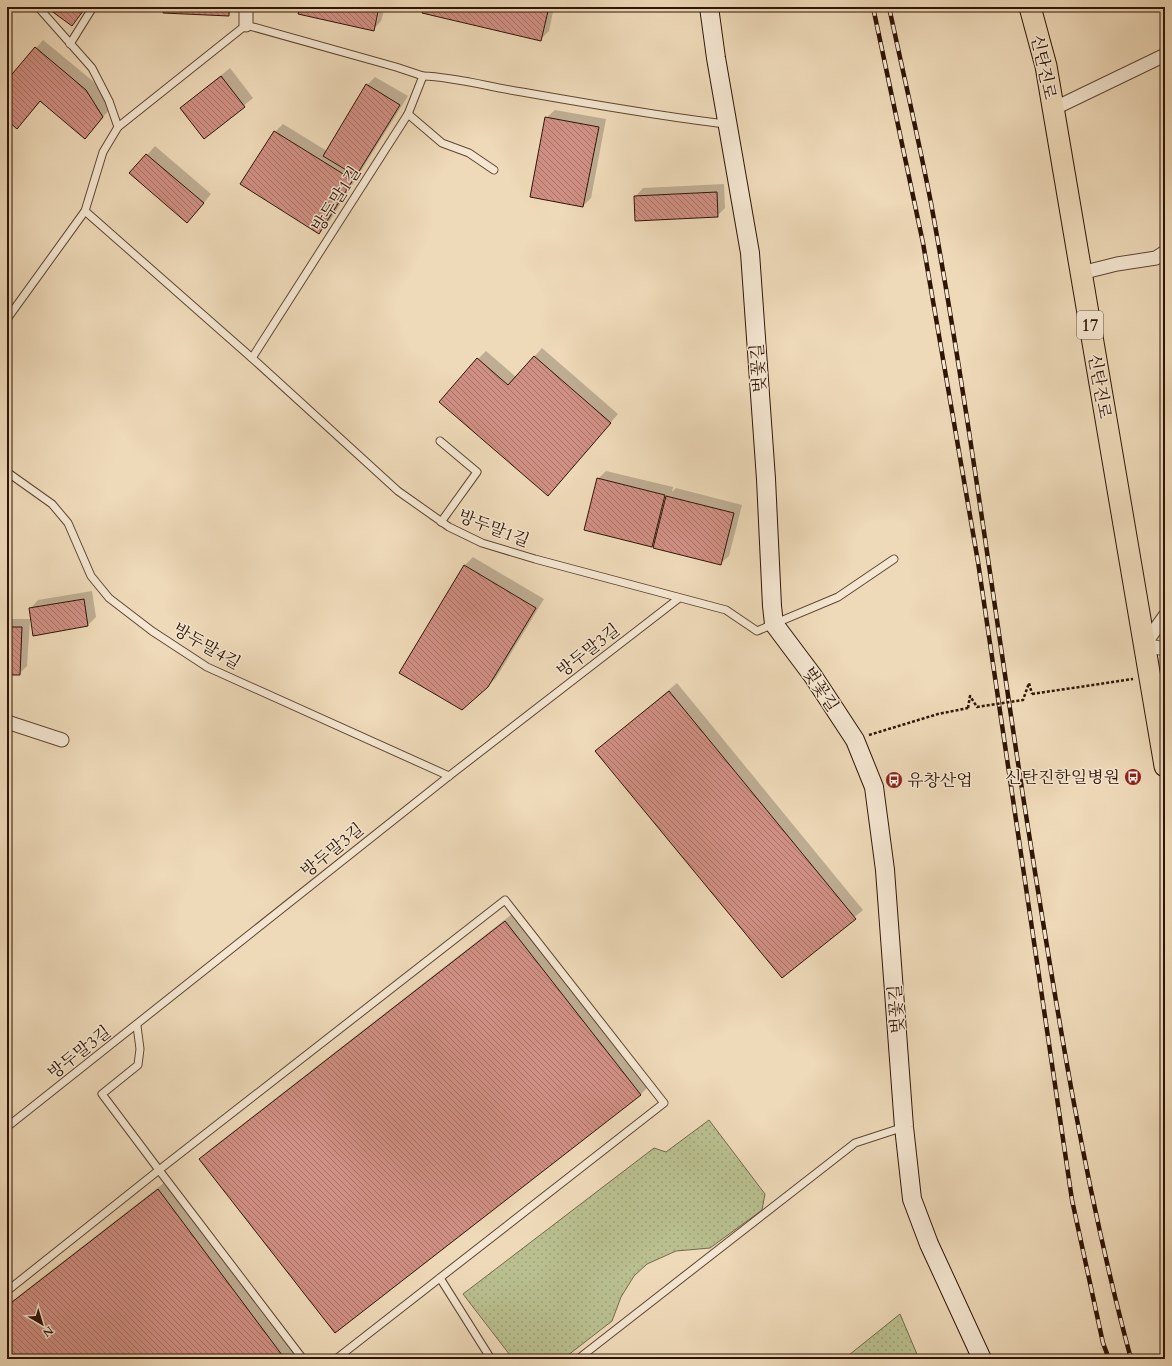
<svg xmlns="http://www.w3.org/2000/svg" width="1172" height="1366" font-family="Cardo,'Noto Serif KR',serif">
<defs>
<pattern id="grass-dots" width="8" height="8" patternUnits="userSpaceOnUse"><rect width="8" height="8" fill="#b9bf8f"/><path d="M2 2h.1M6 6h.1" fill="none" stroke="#9fa37a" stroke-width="1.8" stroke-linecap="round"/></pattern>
<pattern id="building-back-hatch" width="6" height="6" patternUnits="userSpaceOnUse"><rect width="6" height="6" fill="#d08f83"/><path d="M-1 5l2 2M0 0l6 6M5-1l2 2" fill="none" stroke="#a97469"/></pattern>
</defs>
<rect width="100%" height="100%" fill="#eed9b8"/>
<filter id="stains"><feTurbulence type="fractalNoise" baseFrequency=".005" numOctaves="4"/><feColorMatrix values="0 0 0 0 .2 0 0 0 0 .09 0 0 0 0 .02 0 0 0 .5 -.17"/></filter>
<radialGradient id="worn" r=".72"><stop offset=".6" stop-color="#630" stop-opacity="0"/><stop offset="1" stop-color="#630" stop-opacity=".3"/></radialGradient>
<g fill="url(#grass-dots)" stroke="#746a4a">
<polygon points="709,1120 765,1194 762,1210 710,1248 676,1251 647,1264 634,1276 621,1297 612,1321 563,1359 513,1359 463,1294 654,1148 666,1152"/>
<polygon points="900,1314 919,1359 844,1359"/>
</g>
<g fill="#0003">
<polygon points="48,7 87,7 72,24"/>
<polygon points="165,7 236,7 228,15"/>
<polygon points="301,7 378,7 375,21 377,21 380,7 385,7 381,21 373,30"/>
<polygon points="425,7 554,7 549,31 540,40"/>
<polygon points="43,40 94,82 111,108 85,137 41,101 17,127 7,119 7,82"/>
<polygon points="230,68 253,98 204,138 181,108"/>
<polygon points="375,77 408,96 327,225 319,233 275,132 283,124 327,151 367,85"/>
<polygon points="555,110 606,119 591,198 583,206 546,118"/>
<polygon points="155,146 211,194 195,214 131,173"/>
<polygon points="724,184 725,208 717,216 635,197 643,188"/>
<polygon points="542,348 618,414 556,486 478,359 486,351 516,377"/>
<polygon points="606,471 673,487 672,492 676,488 742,505 729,556 720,564 656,542 651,546 598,479"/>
<polygon points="473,557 544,599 496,678 488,686 401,672 465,565"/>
<polygon points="92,591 96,617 88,625 30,609 38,600"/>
<polygon points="7,619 30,619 27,666 19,674 7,674"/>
<polygon points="677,683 863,910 782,977 597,751"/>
<polygon points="516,911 651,1084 640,1095 201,1159 212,1148"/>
<polygon points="169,1179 304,1359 7,1359 7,1305"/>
</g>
<g fill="url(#building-back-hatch)" stroke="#2f1506">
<polygon points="46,7 86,7 72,26"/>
<polygon points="164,7 229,7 229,16 163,13"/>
<polygon points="300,7 379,7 374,31 298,14"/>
<polygon points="424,7 549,7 541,41 422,13"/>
<polygon points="35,47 86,90 103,117 85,139 40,101 17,129 7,120 7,80"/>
<polygon points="221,76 245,107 204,139 180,108"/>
<polygon points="366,84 400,105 356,176 323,156"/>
<polygon points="545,117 599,127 583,207 530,197"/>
<polygon points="274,131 353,180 319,234 240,184"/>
<polygon points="146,154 204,203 187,223 129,173"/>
<polygon points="717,192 718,217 635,221 634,196"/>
<polygon points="534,356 611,423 548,496 439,402 477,358 508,385"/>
<polygon points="597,478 665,495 652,547 584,530"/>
<polygon points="666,496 734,513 721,565 653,548"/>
<polygon points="464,565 536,608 488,687 462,710 399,673"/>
<polygon points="84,599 88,626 33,636 29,608"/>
<polygon points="7,627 22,627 20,675 7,675"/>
<polygon points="669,691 856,919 782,978 595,751"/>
<polygon points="505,921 641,1095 335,1333 199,1159"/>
<polygon points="158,1189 285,1359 7,1359 7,1306"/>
</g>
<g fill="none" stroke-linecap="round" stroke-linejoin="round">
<g stroke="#5f4632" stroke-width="9">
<g id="lane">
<polyline points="70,44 93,7"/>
<path d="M423,76c33,1 66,11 99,16 68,12 136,24 204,32"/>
<polyline points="408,114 442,143 469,153 494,170"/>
<polyline points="118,127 246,25 396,67 423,76 408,114 252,358"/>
<polyline points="85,211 252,358 398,491 449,527 482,543 535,559 726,610 757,631 838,597 894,559"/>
<polyline points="7,319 85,211 103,152 118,127 109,101 92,68 38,7"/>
<polyline points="440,441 477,472 441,522"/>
<polyline points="7,472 52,504 68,523 91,576 109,598 152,631 207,667 449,776"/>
<polyline points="137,1026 140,1049 138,1065 102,1094 159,1170 505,900 664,1103 336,1359"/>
<polyline points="7,1127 449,776 678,599"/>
<polyline points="440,1278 491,1359"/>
<polyline points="7,1291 159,1170 303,1359"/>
<polyline points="578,1359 855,1143 904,1127"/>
</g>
</g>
<g stroke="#5f4632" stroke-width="15">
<g id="street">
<polyline points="246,25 246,7"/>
<polyline points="1053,109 1165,55"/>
<polyline points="1081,273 1117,264 1156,258 1165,252"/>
<polyline points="1165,616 1144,645 1165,649"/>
<polyline points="7,722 62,740"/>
</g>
</g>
<g stroke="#2f1506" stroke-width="20">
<polyline id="secondary" points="709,7 716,58 750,253 766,479 772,606 774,624 813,676 855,740 874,787 885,870 904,1127 912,1199 929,1244 982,1359"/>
</g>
<g stroke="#2f1506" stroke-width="23">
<polyline id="primary" points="1030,7 1046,66 1165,766"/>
</g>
<g stroke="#2f1506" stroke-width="2.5" stroke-dasharray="3 2" stroke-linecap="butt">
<polyline points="1032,694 1133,679"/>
<polyline points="869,735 938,714 968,708"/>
</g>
<use href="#lane" stroke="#f4e6d1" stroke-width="7"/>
<use href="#street" stroke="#f4e6d1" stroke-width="13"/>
<use href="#secondary" stroke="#f4e6d1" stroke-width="18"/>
<use href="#primary" stroke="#eed9b8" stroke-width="21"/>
<g stroke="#2f1506" stroke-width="4.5">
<g id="rail">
<polyline points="873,7 923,243 978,562 1072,1200 1103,1343 1109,1359"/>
<path d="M889,7c14,65 29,130 42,196 36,197 62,396 92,593 30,189 58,378 108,563"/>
</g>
</g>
<use href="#rail" stroke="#f4e6d1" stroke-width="3" stroke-dasharray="9" stroke-linecap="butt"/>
<polyline stroke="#2f1506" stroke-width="2.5" stroke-dasharray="3 2" stroke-linecap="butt" points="968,708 970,696 977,707 1023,700 1029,683 1032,694"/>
</g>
<defs>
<g id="bus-disc" transform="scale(0.9)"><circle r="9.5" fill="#8f2418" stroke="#f4e6d1"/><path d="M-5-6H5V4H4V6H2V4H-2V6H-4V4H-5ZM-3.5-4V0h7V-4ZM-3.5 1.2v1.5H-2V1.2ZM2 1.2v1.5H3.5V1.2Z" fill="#fff"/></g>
</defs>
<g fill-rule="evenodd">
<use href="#bus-disc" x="1133" y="777"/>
<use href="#bus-disc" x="894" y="780"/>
</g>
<g text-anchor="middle" stroke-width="3" stroke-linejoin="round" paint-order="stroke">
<rect fill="#f4e6d1" stroke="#6a5443" stroke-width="1" x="1077" y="311" width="26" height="28" rx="3"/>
<g font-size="16" font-weight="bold" fill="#2f1506">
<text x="1090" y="331">17</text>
</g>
<g font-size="17" fill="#2f1506" stroke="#f4e6d1">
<text transform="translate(1044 67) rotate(78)" y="6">신탄진로</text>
<text transform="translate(336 199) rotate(-57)" y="6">방두말1길</text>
<text transform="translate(758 368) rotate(-94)" y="6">벚꽃길</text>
<text transform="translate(1100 386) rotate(80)" y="6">신탄진로</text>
<text transform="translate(494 528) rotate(21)" y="6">방두말1길</text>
<text transform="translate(207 646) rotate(30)" y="6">방두말4길</text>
<text transform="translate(588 650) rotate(-38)" y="6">방두말3길</text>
<text transform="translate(821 689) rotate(56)" y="6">벚꽃길</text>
<text transform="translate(332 850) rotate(-39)" y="6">방두말3길</text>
<text transform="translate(896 1009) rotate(-94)" y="6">벚꽃길</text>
<text transform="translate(79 1052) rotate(-38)" y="6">방두말3길</text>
</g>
<g font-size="17" fill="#2f1506" stroke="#f4e6d1" text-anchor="end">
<text x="1120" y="783">신탄진한일병원</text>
<text x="907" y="786" text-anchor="start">유창산업</text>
</g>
</g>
<rect width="1172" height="1366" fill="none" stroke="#eed9b8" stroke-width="24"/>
<rect x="8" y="8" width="1156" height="1350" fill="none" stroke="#2f1506" stroke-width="2"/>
<rect x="12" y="12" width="1148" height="1342" fill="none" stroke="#2f1506"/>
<g transform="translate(42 1324) rotate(142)" stroke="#f4e6d1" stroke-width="3" paint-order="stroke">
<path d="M0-3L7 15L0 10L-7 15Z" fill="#2f1506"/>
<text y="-6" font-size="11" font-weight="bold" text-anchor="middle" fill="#2f1506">N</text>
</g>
<rect width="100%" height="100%" filter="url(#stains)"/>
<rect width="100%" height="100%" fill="url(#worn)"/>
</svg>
